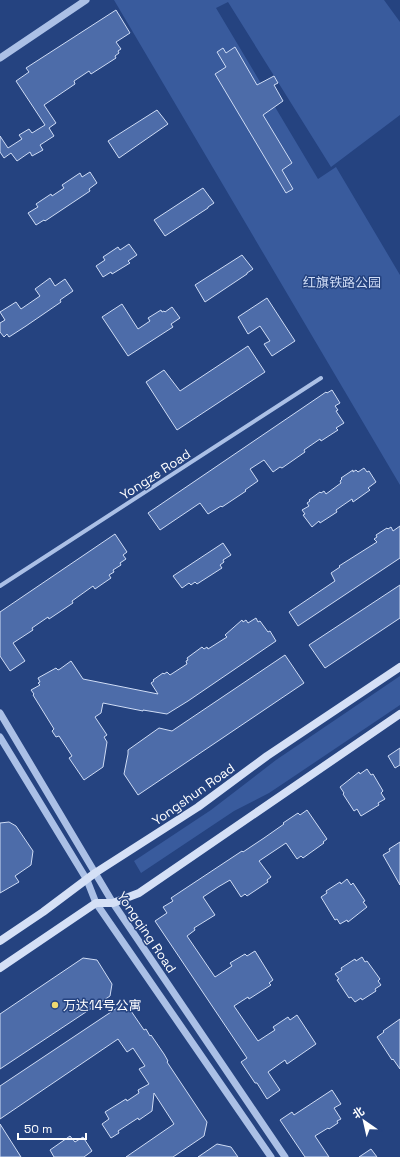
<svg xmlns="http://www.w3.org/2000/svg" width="400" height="1157" font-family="'Space Grotesk','Noto Sans SC',sans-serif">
<rect width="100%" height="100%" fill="#254380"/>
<g fill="#395b9d">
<polygon points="114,0 384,0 400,22 400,115 331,167 228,2 216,8 318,179 336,167 400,275 400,485"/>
<polygon points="400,676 400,705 290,779 269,793 234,811 141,873 134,861 211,810 276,760"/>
</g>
<g fill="#4d6ca9" stroke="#cfdcf5">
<polygon points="116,10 130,33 116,42 121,49 118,51 119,53 115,56 116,58 91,74 89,71 74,81 75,84 44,105 56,123 49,128 54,136 40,145 43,150 32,156 30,152 17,161 11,153 4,158 0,152 0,136 8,148 22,139 19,135 29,129 32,133 45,125 16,81 29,72 26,68"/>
<polygon points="235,47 257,85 274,76 278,83 274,85 283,101 263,115 292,163 282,170 293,189 286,193 215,74 226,67 217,52 223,48 226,53"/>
<polygon points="157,110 168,124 119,158 108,141"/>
<polygon points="90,172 97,183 89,189 90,191 45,221 44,220 36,225 28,213 38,207 36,204 51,194 52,196 64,188 62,185 80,173 82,177"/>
<polygon points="203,188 214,203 208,207 208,208 165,236 154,220"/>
<polygon points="129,244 137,255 128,261 130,263 112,274 111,272 103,277 96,266 105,260 103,257 118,247 120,250"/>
<polygon points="242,255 253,269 247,273 247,274 205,302 195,285"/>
<polygon points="50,278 55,286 65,279 73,291 60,300 61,302 26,326 9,337 7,334 4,337 0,332 0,323 5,320 0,312 16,302 21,309 40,296 35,289"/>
<polygon points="267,298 295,341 272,356 264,344 270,341 260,326 248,334 238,317"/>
<polygon points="122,304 138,329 150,321 148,318 161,310 162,312 164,311 165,312 172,307 180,318 171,324 173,327 128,356 102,317"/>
<polygon points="248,346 265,372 177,430 146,382 164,370 180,391"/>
<polygon points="332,390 340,403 335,406 338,410 336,411 344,423 336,428 338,430 321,441 320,439 304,450 305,452 282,468 280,467 273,472 264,460 250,469 258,481 245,490 246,491 222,507 221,506 208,514 200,503 160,530 148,513 326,392 327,393"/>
<polygon points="364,468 367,472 369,471 376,482 368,488 370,490 353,502 352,499 336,510 337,512 320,523 319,521 312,527 303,515 305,514 302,510 309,506 307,503 310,501 309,500 320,492 321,493 324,491 326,494 341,483 340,481 342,479 341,478 353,470 353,472 356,470 358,472"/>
<polygon points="400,526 400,558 298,626 289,612 335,581 331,573 340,567 339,566 377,542 374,539 377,537 376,535 387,528 388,529 391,527 393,531"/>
<polygon points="115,534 127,552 123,555 126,559 120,563 121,565 113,570 114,572 109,575 111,578 95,589 93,586 72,601 73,603 49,619 48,617 32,628 33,630 13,643 25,661 10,671 0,656 0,612"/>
<polygon points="223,543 231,555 223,560 224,562 220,565 222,568 197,584 195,582 191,585 189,583 182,588 173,576"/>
<polygon points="400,585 400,618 325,668 309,645"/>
<polygon points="256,618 258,622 260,621 268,632 270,631 276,641 188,701 167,714 143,710 143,711 103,703 101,713 95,717 107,735 104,737 107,742 103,767 84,780 69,758 72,756 59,736 56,737 52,731 54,729 33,695 34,694 31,690 40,685 38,683 40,682 38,678 56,668 58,670 60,669 71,661 83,679 158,694 151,683 154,681 153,680 163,673 164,674 167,672 170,675 187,664 186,661 188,660 187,658 202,647 204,649 207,647 208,649 227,637 225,635 242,620 243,622 246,620 248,623"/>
<polygon points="285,655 304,683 138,795 124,774 128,754 128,750 159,728 172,731"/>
<polygon points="400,748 400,765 395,768 388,756"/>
<polygon points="367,769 371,775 373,774 383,791 381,793 385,799 378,803 379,805 361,816 357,809 354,811 343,794 344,793 340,787 359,772 360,774"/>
<polygon points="307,810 327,839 323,842 324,843 303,858 301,856 297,859 286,843 259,861 271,877 267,880 268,882 247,896 245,894 241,897 230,880 218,887 203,897 215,915 194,928 195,930 187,936 215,977 232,966 230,963 245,954 247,956 255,951 273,980 269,983 271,985 249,999 248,997 234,1006 258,1041 275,1030 273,1027 288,1017 290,1020 297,1015 316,1044 287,1064 285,1060 268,1072 280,1090 267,1099 257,1083 255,1083 241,1062 247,1058 155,921 167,913 163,907 173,901 171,898 242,851 243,852 264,838 284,824 283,823 298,813 300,815"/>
<polygon points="9,822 16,826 33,851 31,865 15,876 19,882 0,893 0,823"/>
<polygon points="400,842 400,885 383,855 390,851 389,849"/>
<polygon points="347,879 351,885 353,883 365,901 363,902 367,907 348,922 347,920 340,924 337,919 335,920 321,897 327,893 326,891 340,882 341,884"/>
<polygon points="362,957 365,962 367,961 380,979 378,981 381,985 375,989 376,991 362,1000 361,998 355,1002 351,997 349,998 337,980 339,979 335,974 342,970 341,968 355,959 356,961"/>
<polygon points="83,958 97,960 112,984 110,996 0,1069 0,1014"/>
<polygon points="117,1008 131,1011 144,1030 146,1029 150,1036 151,1035 164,1054 168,1061 167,1062 207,1122 204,1136 173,1157 126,1157 174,1124 154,1093 152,1111 139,1120 138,1118 118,1131 119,1133 111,1138 102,1124 109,1119 105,1112 126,1099 127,1101 139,1093 138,1090 149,1084 139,1069 145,1066 133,1048 127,1052 118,1039 0,1119 0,1086"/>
<polygon points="400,1019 400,1069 393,1059 392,1060 377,1037 384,1032 383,1031"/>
<polygon points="332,1090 341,1104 334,1108 341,1119 337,1121 338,1123 329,1129 328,1128 315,1136 329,1157 305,1157 280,1120 292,1112 294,1115"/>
<polygon points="0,1124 21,1157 0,1157"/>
<polygon points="70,1136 75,1142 83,1137 92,1151 84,1157 54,1157 50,1150"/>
<polygon points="217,1144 231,1147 238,1157 198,1157"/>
<polygon points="371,1149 377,1157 359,1157"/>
</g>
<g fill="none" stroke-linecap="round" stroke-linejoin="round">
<polyline stroke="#abc0e6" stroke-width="4" points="0,586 321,378"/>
<g stroke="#abc0e6" stroke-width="7">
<polyline points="0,58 86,0"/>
<polyline points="0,713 113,903 285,1157"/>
<polyline points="0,737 87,880 96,903 271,1157"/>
</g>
<g stroke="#d5e0f6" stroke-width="8">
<polyline points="0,941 43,912 95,873 198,807 267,756 400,667"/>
<polyline points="0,968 96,903 113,903 139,893 400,714"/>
</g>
</g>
<circle fill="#f0d970" stroke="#254380" stroke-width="1.5" cx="55" cy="1005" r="4"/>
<g text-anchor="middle" stroke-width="3" stroke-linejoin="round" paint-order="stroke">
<g font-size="13" fill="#cfdcf5" stroke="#254380">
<text x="342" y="287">红旗铁路公园</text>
</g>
<g font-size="13" fill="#fff" stroke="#254380">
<text transform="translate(155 474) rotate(-33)" y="5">Yongze Road</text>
<text transform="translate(193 794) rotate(-35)" y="5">Yongshun Road</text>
<text transform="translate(147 932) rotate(56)" y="5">Yongqing Road</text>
</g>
<g font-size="13" fill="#fff" stroke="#254380" text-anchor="start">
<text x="63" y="1010">万达14号公寓</text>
</g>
</g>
<g transform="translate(364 1121) rotate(326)" stroke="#254380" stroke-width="3" paint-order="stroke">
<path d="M0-3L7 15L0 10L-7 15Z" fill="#ffffff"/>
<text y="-6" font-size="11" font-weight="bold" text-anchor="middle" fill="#ffffff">北</text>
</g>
<path d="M18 1133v6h68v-6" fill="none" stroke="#ffffff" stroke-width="2"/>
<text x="24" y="1133" font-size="12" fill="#ffffff" stroke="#254380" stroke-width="3" paint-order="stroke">50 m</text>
</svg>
